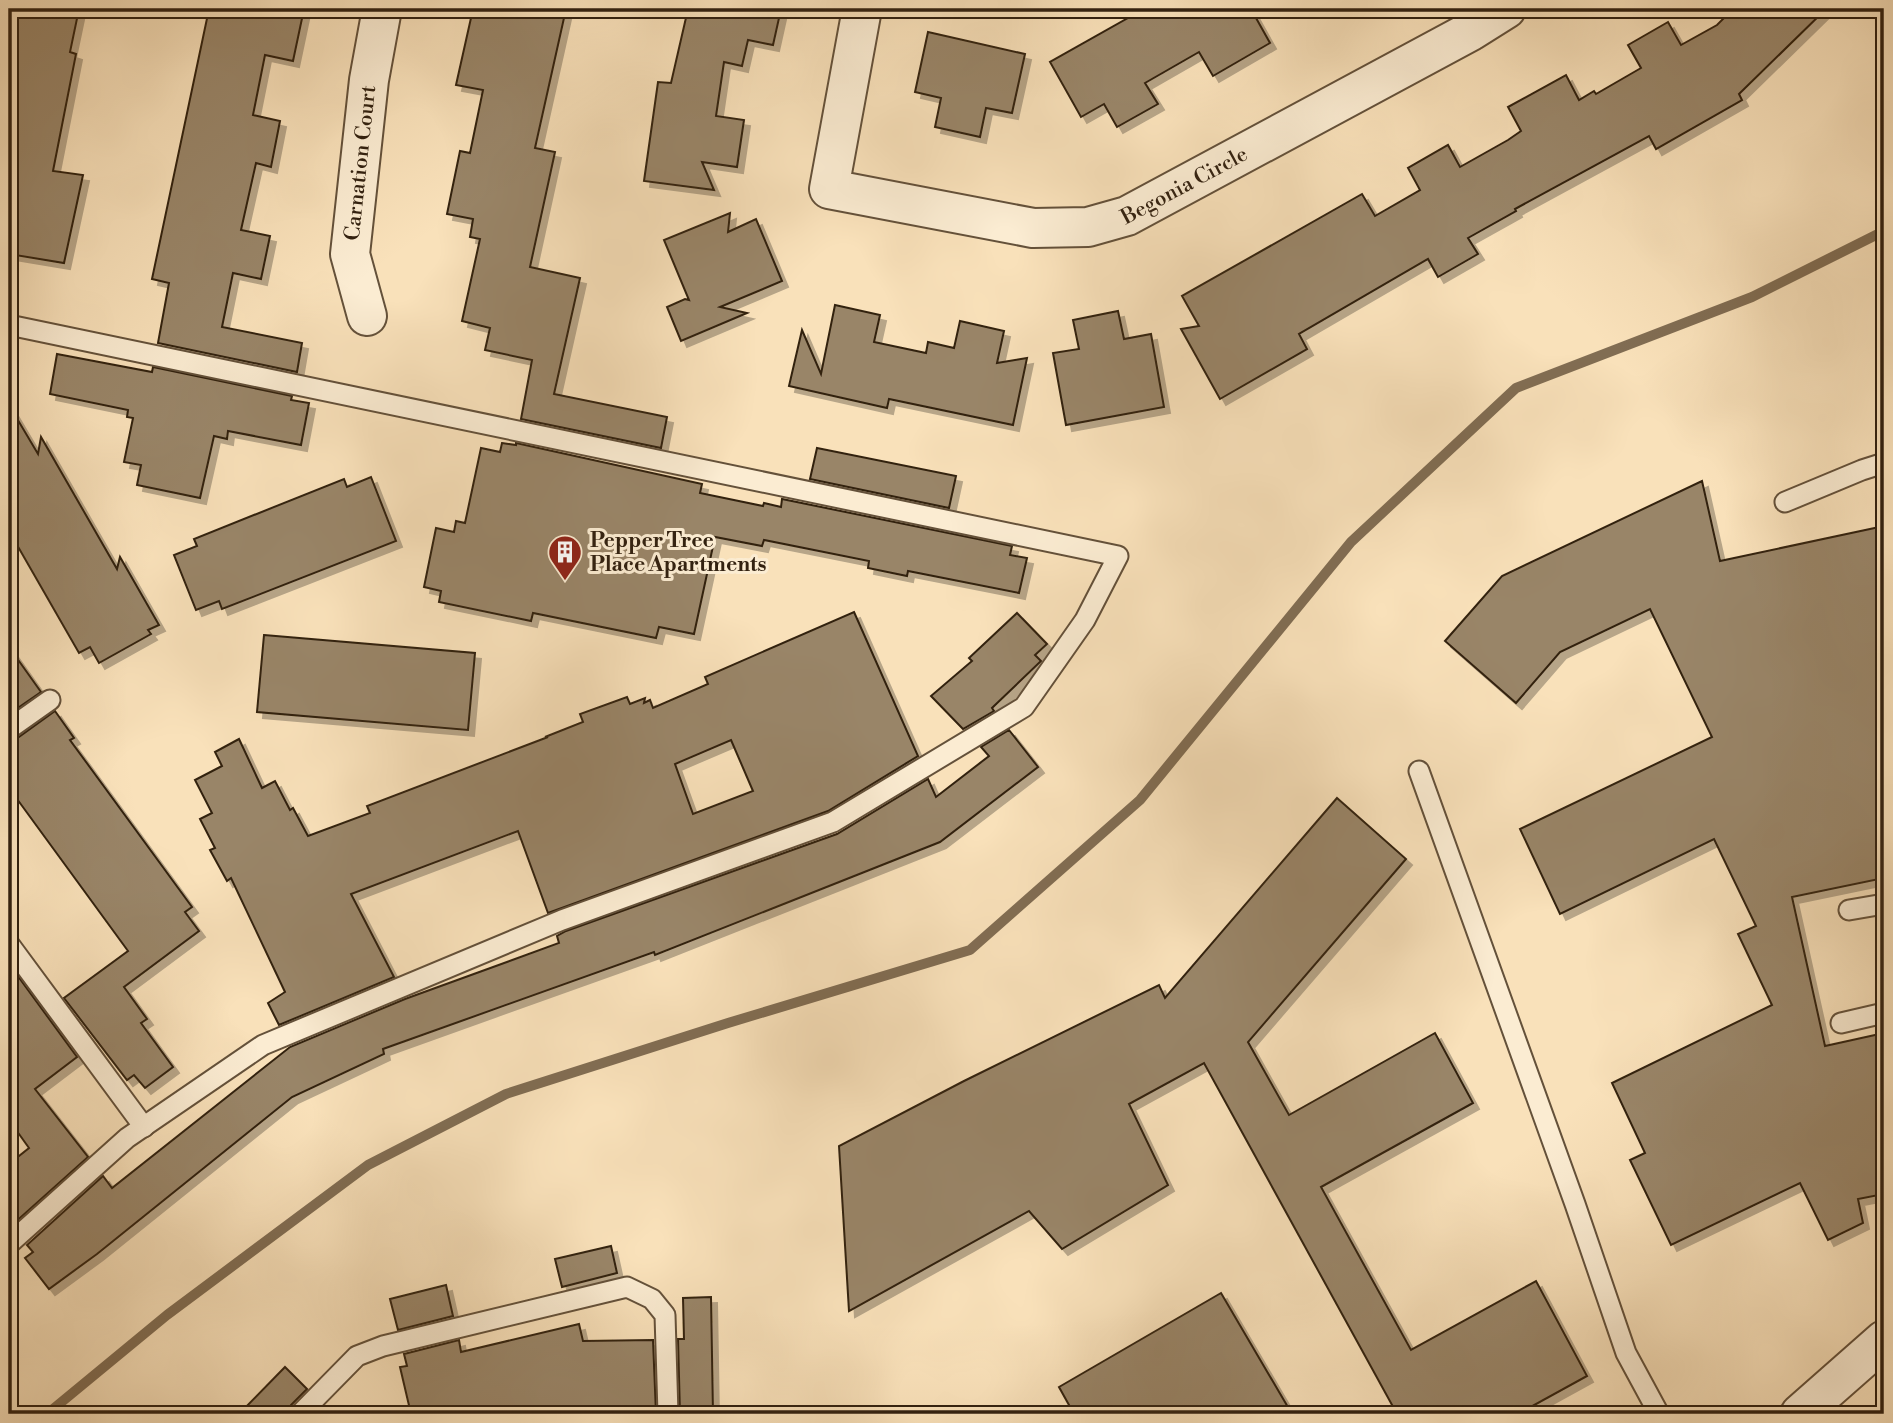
<svg xmlns="http://www.w3.org/2000/svg" width="1893" height="1423" font-family="'Libre Bodoni',serif">
<defs>
<filter id="shadow"><feDropShadow dx="6" dy="6" stdDeviation="0" flood-color="#0004"/></filter>
</defs>
<rect width="100%" height="100%" fill="#f9e1ba"/>
<filter id="stains"><feTurbulence type="fractalNoise" baseFrequency=".00286" numOctaves="4"/><feColorMatrix values="0 0 0 0 .2 0 0 0 0 .09 0 0 0 0 .02 0 0 0 .5 -.17"/></filter>
<radialGradient id="worn" r=".72"><stop offset=".6" stop-color="#630" stop-opacity="0"/><stop offset="1" stop-color="#630" stop-opacity=".3"/></radialGradient>
<g fill="none" stroke-linecap="round" stroke-linejoin="round">
<polyline stroke="#816d53" stroke-width="10" points="47,1414 167,1315 368,1165 506,1094 728,1023 970,950 1140,800 1351,542 1516,388 1752,297 1884,231"/>
</g>
<g fill="#998568" stroke="#322110" stroke-width="2" fill-rule="evenodd" filter="url(#shadow)">
<polygon points="20,9 79,9 70,52 76,54 53,171 83,175 64,263 9,254 9,53"/>
<polygon points="209,9 304,9 293,61 265,55 253,115 280,121 271,167 256,163 241,230 270,236 261,279 233,273 222,327 302,343 297,372 158,343 169,283 152,279"/>
<polygon points="473,9 566,9 535,148 555,152 530,267 580,278 554,394 667,417 661,448 521,419 532,360 485,350 490,328 462,321 480,239 470,237 473,219 447,214 460,151 470,153 483,90 456,85"/>
<polygon points="688,9 781,9 773,45 748,40 742,66 724,62 716,116 744,120 737,167 702,162 714,190 644,181 658,82 671,83"/>
<polygon points="1144,9 1251,9 1270,43 1213,76 1199,52 1145,83 1158,104 1117,127 1104,104 1081,117 1050,62"/>
<polygon points="1733,9 1826,9 1739,94 1742,100 1656,149 1649,136 1515,209 1516,211 1468,238 1478,254 1438,277 1428,259 1299,334 1307,349 1220,399 1181,329 1199,326 1182,296 1362,194 1375,216 1420,190 1408,168 1448,145 1460,167 1508,140 1521,131 1508,107 1566,75 1579,100 1594,91 1596,94 1641,68 1628,45 1668,22 1681,45 1717,25"/>
<polygon points="928,32 1025,54 1012,113 986,108 980,137 935,127 941,98 915,92"/>
<polygon points="730,213 728,232 756,219 782,281 720,307 747,313 681,341 667,307 685,299 689,300 664,240"/>
<polygon points="835,305 880,315 874,342 926,353 928,342 954,348 960,321 1004,331 997,363 1027,358 1013,425 889,399 887,408 789,386 802,330 821,374"/>
<polygon points="1118,311 1124,339 1151,334 1164,407 1066,425 1053,353 1079,349 1073,320"/>
<polygon points="57,354 152,372 153,367 292,396 291,400 309,403 301,445 228,431 227,439 214,436 200,498 137,485 141,465 124,462 133,418 127,417 128,410 50,394"/>
<polygon points="9,405 38,454 41,437 117,569 120,557 159,625 148,630 151,634 99,663 90,647 79,653 9,531"/>
<polygon points="502,443 516,445 516,443 702,484 700,493 763,506 764,503 781,507 782,499 1012,546 1010,555 1027,558 1019,593 908,571 907,576 868,568 869,561 764,540 762,546 715,537 694,634 659,627 656,638 533,613 531,621 439,602 441,591 424,587 436,528 454,532 456,521 465,523 481,448 500,452"/>
<polygon points="817,448 956,476 949,508 810,479"/>
<polygon points="371,477 396,541 222,609 219,601 196,610 174,555 197,546 194,539 344,479 347,487"/>
<polygon points="1702,481 1720,561 1884,526 1884,878 1792,897 1825,1046 1884,1033 1884,1194 1858,1199 1863,1223 1828,1240 1800,1183 1671,1245 1630,1160 1645,1153 1612,1083 1772,1005 1738,934 1756,926 1714,839 1560,914 1520,829 1712,737 1650,609 1560,652 1516,703 1445,641 1502,576"/>
<path d="M854,612l64,144 -90,55 -280,102 -30,-82 -167,63 43,83 -115,48 -11,-22 17,-11 -54,-114 -4,3 -17,-31 5,-2 -15,-29 12,-6 -17,-33 27,-14 -7,-14 24,-13 23,49 13,-7 15,29 3,-2 15,28 62,-23 -3,-7 181,-69h-3l38,-15 -3,-8 47,-17 3,7 15,-6 -1,5 6,-3 3,8 55,-24 -3,-7zM731,740l22,51 -60,23 -18,-50z"/>
<polygon points="1017,613 1047,644 1035,655 1041,661 992,708 994,711 963,729 931,696 972,661 969,658"/>
<polygon points="264,635 475,653 468,730 257,712"/>
<polygon points="9,647 41,692 9,714"/>
<polygon points="55,711 74,738 70,740 192,907 185,912 199,931 124,987 147,1019 141,1023 173,1067 145,1088 134,1075 127,1080 64,998 128,951 9,788 9,741 16,739"/>
<polygon points="1009,730 1038,767 940,842 655,955 654,952 383,1049 384,1054 292,1097 97,1254 49,1289 25,1258 33,1252 27,1245 103,1176 112,1188 290,1047 405,999 559,943 557,936 566,931 837,834 928,779 936,797 989,756 981,747"/>
<polygon points="1337,798 1406,859 1248,1042 1289,1115 1435,1033 1473,1103 1321,1187 1411,1350 1536,1281 1587,1376 1518,1414 1397,1414 1204,1063 1129,1104 1168,1185 1062,1249 1029,1211 849,1311 839,1146 964,1081 1159,985 1165,998"/>
<polygon points="9,964 77,1057 35,1089 88,1157 11,1226 9,1223 9,1164 29,1148 9,1120"/>
<polygon points="611,1246 617,1273 562,1287 555,1259"/>
<polygon points="446,1285 453,1316 398,1330 390,1299"/>
<polygon points="1221,1293 1292,1414 1074,1414 1059,1387"/>
<polygon points="711,1297 713,1414 680,1414 678,1339 684,1339 683,1298"/>
<polygon points="579,1324 583,1341 653,1340 656,1414 411,1414 400,1367 407,1366 404,1354 459,1340 461,1352"/>
<polygon points="285,1367 307,1389 291,1405 288,1414 239,1414"/>
</g>
<g fill="none" stroke-linecap="round" stroke-linejoin="round">
<g stroke="#64513a" stroke-width="23">
<g id="lane">
<polyline points="9,325 1118,556 1085,620 1024,707 833,822 562,920 263,1045 127,1138 9,1244"/>
<polyline points="1785,502 1862,470 1884,463"/>
<polyline points="9,729 50,700"/>
<polyline points="1419,771 1575,1204 1626,1353 1659,1414"/>
<polyline points="1849,910 1884,904"/>
<polyline points="9,944 144,1127"/>
<polyline points="1841,1023 1884,1013"/>
<polyline points="300,1414 357,1356 383,1346 627,1287 652,1299 665,1315 668,1414"/>
</g>
</g>
<g stroke="#64513a" stroke-width="42">
<g id="street">
<path id="s1" d="M862,9l-33,180 204,39 55,-1 39,-11 344,-185 35,-22"/>
<path id="s2" d="M367,316l-17,-62 19,-174 13,-71"/>
<polyline points="1800,1414 1884,1340"/>
</g>
</g>
<use href="#lane" stroke="#fbecd2" stroke-width="19"/>
<use href="#street" stroke="#fbecd2" stroke-width="38"/>
</g>
<defs>
<g id="building-pin" transform="scale(1.75)"><path d="M0 17L-7.5 6A9.5 9.5 0 1 1 7.5 6Z" fill="#8f2418" stroke="#fbecd2"/><path d="M-4-6H4V6H1V3H-1V6H-4ZM-2.5-4.3h1.7v1.8h-1.7ZM.8-4.3h1.7v1.8H.8ZM-2.5-1h1.7V.8h-1.7ZM.8-1h1.7V.8H.8Z" fill="#fff"/></g>
</defs>
<g fill-rule="evenodd">
<use href="#building-pin" x="565" y="552"/>
</g>
<g text-anchor="middle" stroke-width="6" stroke-linejoin="round" paint-order="stroke">
<g font-size="21" fill="#322110" stroke="#fbecd2">
<text dy="7" stroke="none"><textPath href="#s2" startOffset="156">Carnation Court</textPath></text>
<text dy="7" stroke="none"><textPath href="#s1" startOffset="551">Begonia Circle</textPath></text>
</g>
<g font-size="21" font-weight="bold" fill="#322110" stroke="#fbecd2" text-anchor="start">
<text x="590" y="547">Pepper Tree<tspan x="590" dy="24">Place Apartments</tspan></text>
</g>
</g>
<rect width="1893" height="1423" fill="none" stroke="#f9e1ba" stroke-width="35"/>
<rect x="10" y="10" width="1872" height="1402" fill="none" stroke="#322110" stroke-width="3.5"/>
<rect x="18" y="18" width="1858" height="1388" fill="none" stroke="#322110" stroke-width="2"/>
<rect width="100%" height="100%" filter="url(#stains)"/>
<rect width="100%" height="100%" fill="url(#worn)"/>
</svg>
